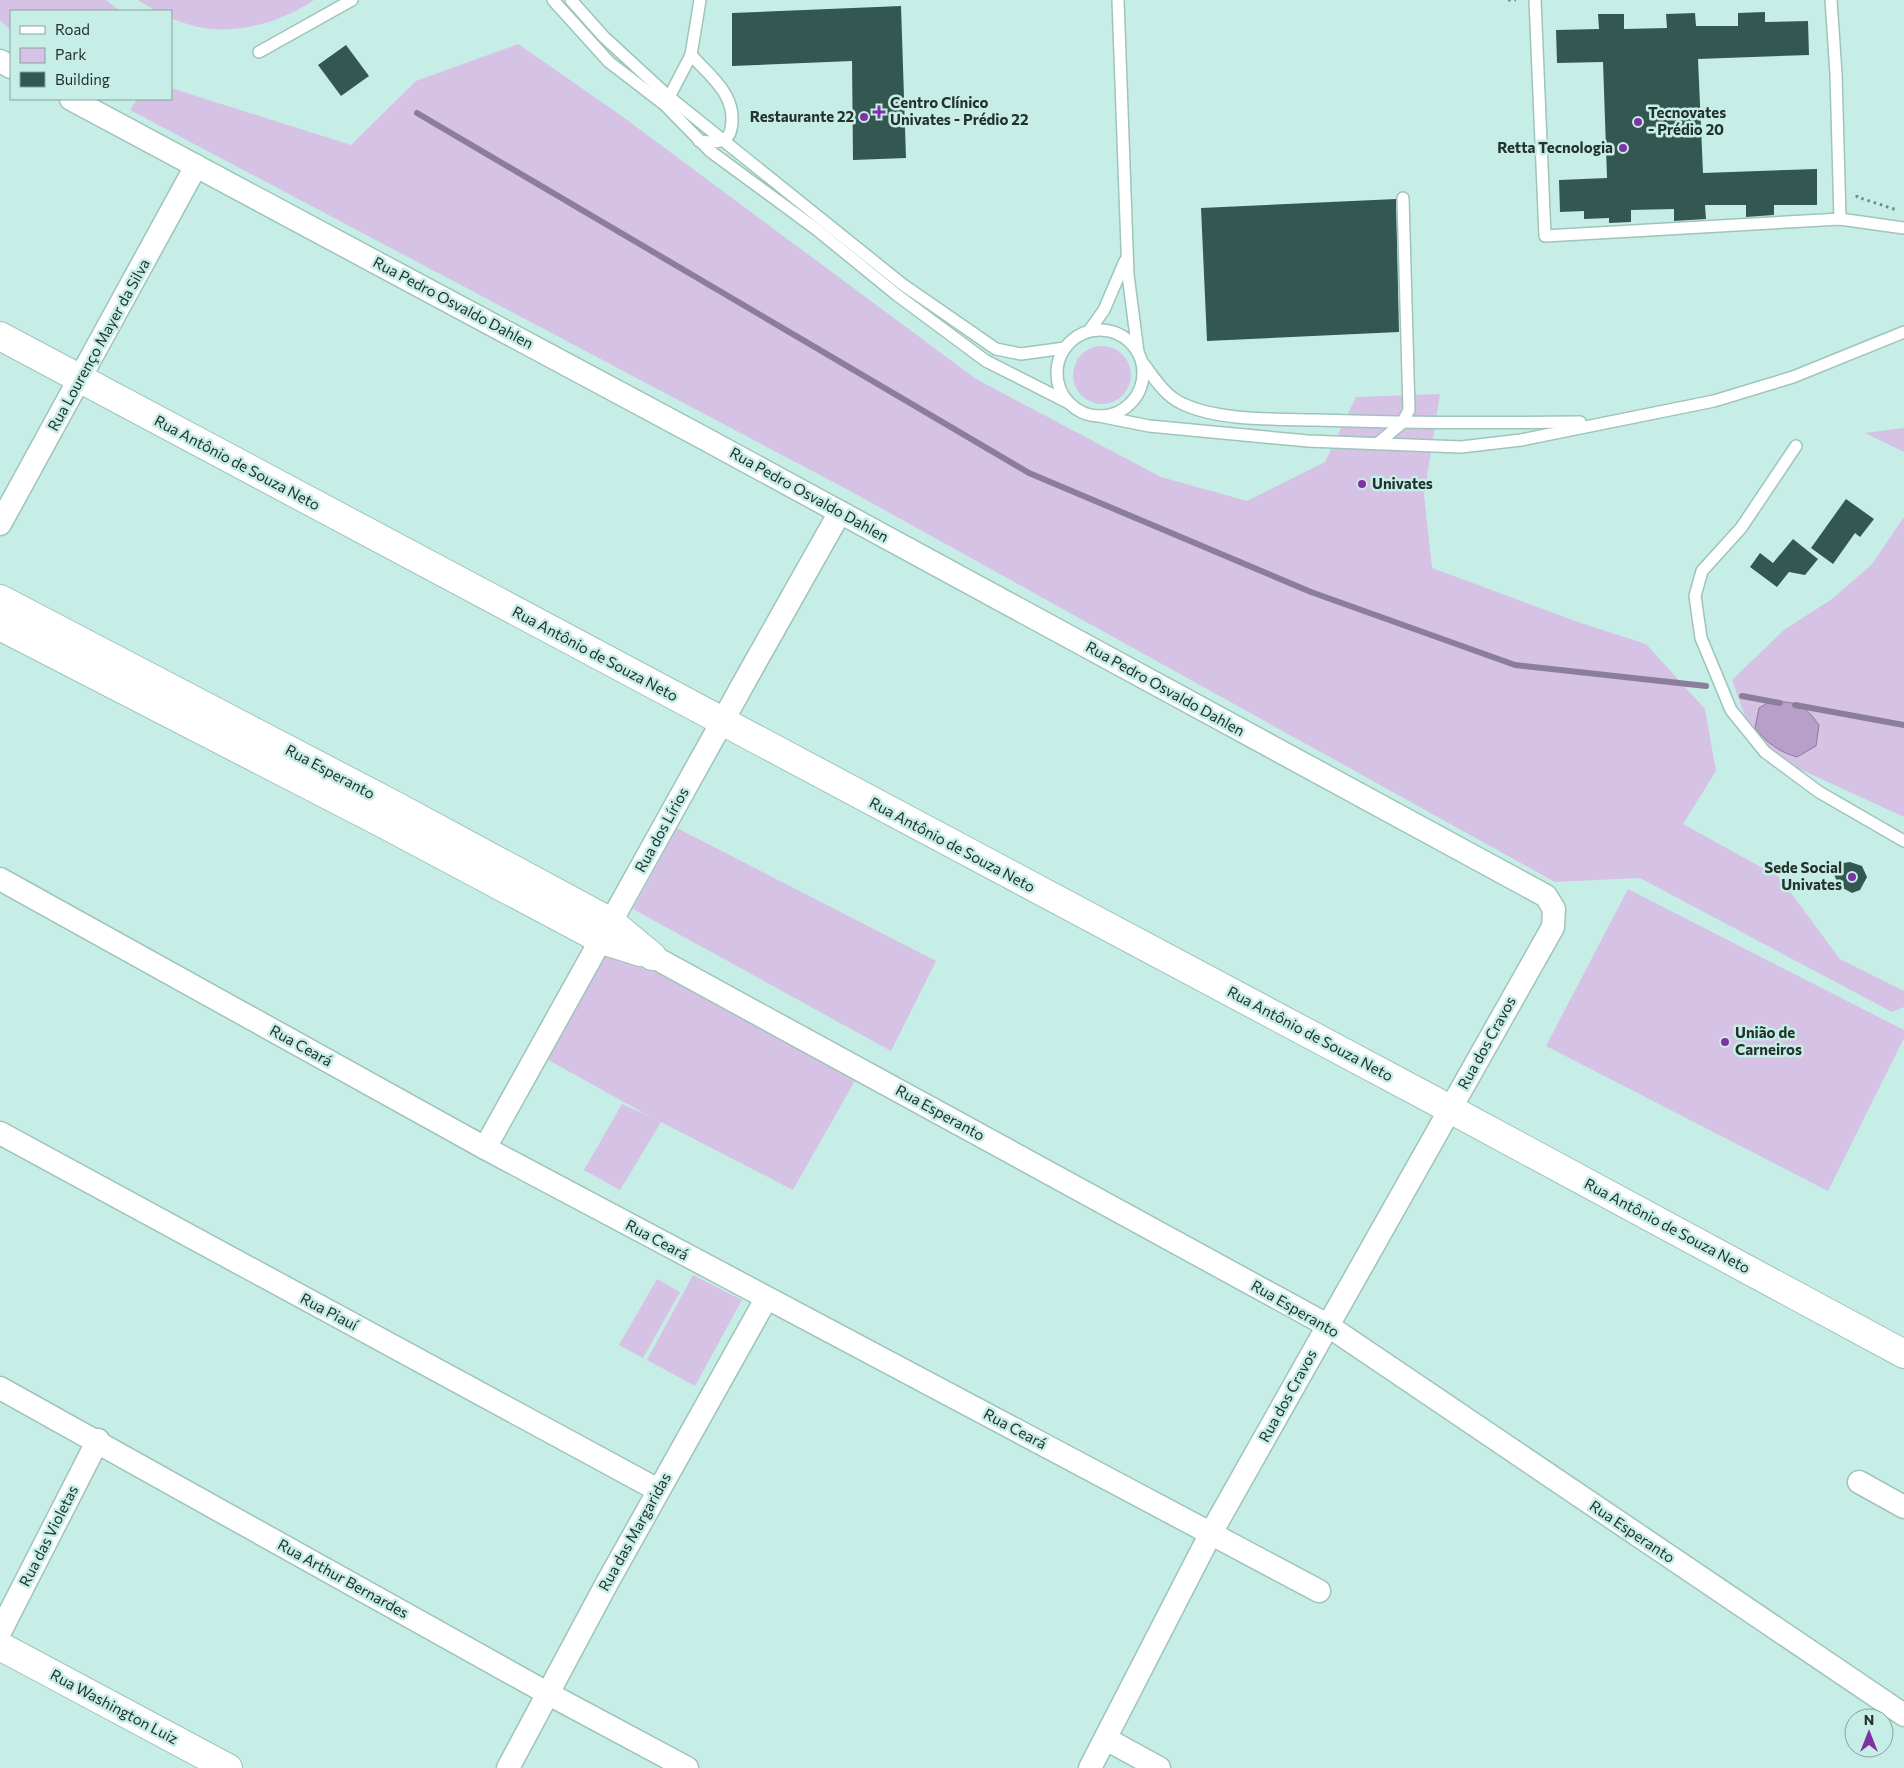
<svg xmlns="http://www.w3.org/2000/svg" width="1904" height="1768" font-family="Commissioner,sans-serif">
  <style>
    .green { fill: #d6c2e4 }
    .water { fill: #b89fc9; stroke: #8b7e9b }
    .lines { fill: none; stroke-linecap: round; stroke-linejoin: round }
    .stream { stroke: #8b7e9b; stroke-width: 6 }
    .building { fill: #345851 }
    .service-casing { stroke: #9ec4bc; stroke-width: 14 }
    .minor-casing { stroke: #9ec4bc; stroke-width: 25 }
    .tertiary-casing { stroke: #9ec4bc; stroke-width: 30 }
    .path { stroke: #708b85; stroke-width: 3; stroke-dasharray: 2.5 4; stroke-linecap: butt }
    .service { stroke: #fff; stroke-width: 11 }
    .minor { stroke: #fff; stroke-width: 22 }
    .tertiary { stroke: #fff; stroke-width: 28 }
    .poi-dot { fill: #7e33a5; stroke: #c7eee6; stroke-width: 2 }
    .labels { text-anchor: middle; stroke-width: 5; stroke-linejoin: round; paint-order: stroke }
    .poi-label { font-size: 15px; font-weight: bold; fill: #23322f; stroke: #c7eee6; text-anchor: start }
    .street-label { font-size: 15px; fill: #23322f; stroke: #c7eee6 }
  </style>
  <rect width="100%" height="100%" fill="#c7eee6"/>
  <!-- green -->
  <g class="green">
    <path d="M0,0H106L120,11H11V30L0,21Z"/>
    <path d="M138,0H314C272,28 219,40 171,18V11H156Z"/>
    <path d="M518,44L619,114L976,379L1161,477L1247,501L1325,462L1356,397L1440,394L1424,495L1432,568L1578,622L1646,644L1705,709L1716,771L1683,824L1779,877L1840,959L1904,991V1007L1892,1012L1640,878L1555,882L852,492L130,110L137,99H171V88L351,145L416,81Z"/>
    <circle cx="1102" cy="375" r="29"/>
    <path d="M1904,428V452L1865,433Z"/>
    <path d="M1904,517V817L1791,765L1750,731L1732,680L1784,630L1832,599L1872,564Z"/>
    <path d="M677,828L936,961L891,1051L633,909Z"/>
    <path d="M1628,889L1904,1030V1038L1828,1191L1546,1046Z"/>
    <path d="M608,943L857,1077L793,1190L661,1122L620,1190L584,1170L622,1104L651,1117L543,1057Z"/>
    <path d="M693,1275L742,1300L695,1386L647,1360Z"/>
    <path d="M657,1279L680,1292L643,1358L619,1345Z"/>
  </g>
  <!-- water -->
  <path class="water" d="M1771,701C1797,702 1804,704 1819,725L1816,746L1797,757C1779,752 1767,743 1755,728L1759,708Z"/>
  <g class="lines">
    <!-- stream -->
    <g class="stream">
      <path d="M417,113L1029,473L1311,592L1515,665L1706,686"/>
      <path d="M1742,696L1780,703"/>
      <path d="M1795,705L1904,725"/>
    </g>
  </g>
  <!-- building -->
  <g class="building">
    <path d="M901,6L906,158L853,160L852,61L732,66V13Z"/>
    <path d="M1765,12V22L1808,21L1809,55L1698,59L1703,173L1817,169V205H1774V215L1746,217V205H1705L1706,219L1674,221V209L1631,210V222L1609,223V218L1584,219V211L1560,212L1559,180L1607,178L1603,62L1557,63L1556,30L1599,29L1598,14H1624V29L1667,28L1666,14L1695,13L1696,26H1738V13Z"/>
    <path d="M346,45L369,76L341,96L318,65Z"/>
    <path d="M1396,199L1399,332L1207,341L1201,208Z"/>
    <path d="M1846,499L1874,519L1860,537L1855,533L1833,564L1811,548Z"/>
    <path d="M1793,539L1818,559L1805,575L1789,572L1777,587L1750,567L1760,553L1773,563Z"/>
    <path d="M1850,862L1862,866L1867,877L1860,890L1852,893L1839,886L1830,865Z"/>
  </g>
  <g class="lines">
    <defs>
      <g id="service">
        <path d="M553,0L609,62L665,105L710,151L816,229L897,295L986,361L1069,403"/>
        <path d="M571,0L604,37L668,96L902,284L996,349L1021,354L1065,348"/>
        <path d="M1118,0L1128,275L1138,352"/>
        <path d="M1535,0L1545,236L1840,219L1904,228"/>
        <path d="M1831,0L1836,74L1840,219"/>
        <path d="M259,52L352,0"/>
        <path d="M691,55C711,77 738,96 731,129C728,145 711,142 699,141"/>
        <path d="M666,103L691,55L700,0"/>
        <circle cx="1100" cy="373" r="43"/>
        <path d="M1089,331L1104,310L1125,261"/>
        <path d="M1142,362C1153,376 1164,395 1181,403C1217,421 1276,419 1315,420C1404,423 1492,423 1580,422"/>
        <path d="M1099,416L1149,426L1308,441L1461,447L1521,440L1714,401L1793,377L1904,332"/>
        <path d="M1377,444L1402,423L1409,410L1403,198"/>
        <path d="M1796,446L1741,528L1702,571L1695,596L1701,638L1731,710L1765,752L1819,792L1904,841"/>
      </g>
      <g id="minor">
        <path d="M0,61L11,67"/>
        <path d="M71,99L698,435L1546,896L1554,909L1553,927L1211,1533L1090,1768"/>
        <path d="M0,524L196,166"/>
        <path d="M0,879L485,1148L1319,1591"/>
        <path d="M652,956L1327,1325L1904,1715"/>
        <path d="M0,1133L658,1490"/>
        <path d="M485,1148C604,936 720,723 840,512"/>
        <path d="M0,1388L547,1693L687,1768"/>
        <path d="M1859,1482L1904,1507"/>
        <path d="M0,1632L98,1440"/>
        <path d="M1106,1739L1159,1768"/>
        <path d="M508,1768L607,1583L766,1299"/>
      </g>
      <g id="tertiary">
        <path d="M0,336L1450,1109L1904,1354"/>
        <path d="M0,599L394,805L611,922L652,956"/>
        <path d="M0,626L384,824L602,940L640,952"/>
        <path d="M0,1646L228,1768"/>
      </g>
    </defs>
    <!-- service casing -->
    <use href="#service" class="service-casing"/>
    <!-- minor casing -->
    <use href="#minor" class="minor-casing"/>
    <!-- tertiary casing -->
    <use href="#tertiary" class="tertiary-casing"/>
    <!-- path -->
    <g class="path">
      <path d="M1508,0H1516"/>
      <path d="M1857,195V197L1897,210"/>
    </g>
    <!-- service -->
    <use href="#service" class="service"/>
    <!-- minor -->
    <use href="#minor" class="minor"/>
    <!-- tertiary -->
    <use href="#tertiary" class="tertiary"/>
  </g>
  <!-- markers -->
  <g class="poi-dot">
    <path d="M876.5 104.5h5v5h5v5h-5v5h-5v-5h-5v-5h5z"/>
    <circle cx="864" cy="117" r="5"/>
    <circle cx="1638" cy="122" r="5"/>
    <circle cx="1623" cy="148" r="5"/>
    <circle cx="1362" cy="484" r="5"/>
    <circle cx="1852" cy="877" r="5"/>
    <circle cx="1725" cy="1042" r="5"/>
  </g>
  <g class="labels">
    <!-- poi labels -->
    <g class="poi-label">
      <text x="890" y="108">Centro Clínico<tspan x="890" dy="17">Univates - Prédio 22</tspan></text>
      <text x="1648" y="118">Tecnovates<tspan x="1648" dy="17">- Prédio 20</tspan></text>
      <text x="854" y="122" text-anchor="end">Restaurante 22</text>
      <text x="1613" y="153" text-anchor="end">Retta Tecnologia</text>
      <text x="1372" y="489">Univates</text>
      <text x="1842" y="873" text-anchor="end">Sede Social<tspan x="1842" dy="17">Univates</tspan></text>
      <text x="1735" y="1038">União de<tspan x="1735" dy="17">Carneiros</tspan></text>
    </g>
    <!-- street labels -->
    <g class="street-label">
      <text transform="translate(453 303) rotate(28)" y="5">Rua Pedro Osvaldo Dahlen</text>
      <text transform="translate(99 345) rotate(-61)" y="5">Rua Lourenço Mayer da Silva</text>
      <text transform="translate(237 463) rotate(28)" y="5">Rua Antônio de Souza Neto</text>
      <text transform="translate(809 495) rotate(29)" y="5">Rua Pedro Osvaldo Dahlen</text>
      <text transform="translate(595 654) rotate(28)" y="5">Rua Antônio de Souza Neto</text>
      <text transform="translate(1165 689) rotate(29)" y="5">Rua Pedro Osvaldo Dahlen</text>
      <text transform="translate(330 772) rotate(28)" y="5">Rua Esperanto</text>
      <text transform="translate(662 830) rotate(-61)" y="5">Rua dos Lírios</text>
      <text transform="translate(952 845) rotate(28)" y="5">Rua Antônio de Souza Neto</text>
      <text transform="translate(1310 1034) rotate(28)" y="5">Rua Antônio de Souza Neto</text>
      <text transform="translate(1487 1043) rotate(-61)" y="5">Rua dos Cravos</text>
      <text transform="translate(301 1046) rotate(29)" y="5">Rua Ceará</text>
      <text transform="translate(940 1113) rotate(29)" y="5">Rua Esperanto</text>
      <text transform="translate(1667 1226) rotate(28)" y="5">Rua Antônio de Souza Neto</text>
      <text transform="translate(657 1240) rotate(28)" y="5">Rua Ceará</text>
      <text transform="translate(1295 1309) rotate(30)" y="5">Rua Esperanto</text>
      <text transform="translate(329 1312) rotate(28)" y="5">Rua Piauí</text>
      <text transform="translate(1288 1396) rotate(-61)" y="5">Rua dos Cravos</text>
      <text transform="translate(1015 1429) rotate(28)" y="5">Rua Ceará</text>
      <text transform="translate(635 1532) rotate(-61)" y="5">Rua das Margaridas</text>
      <text transform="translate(1632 1532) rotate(34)" y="5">Rua Esperanto</text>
      <text transform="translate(49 1536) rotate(-63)" y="5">Rua das Violetas</text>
      <text transform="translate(343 1579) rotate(29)" y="5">Rua Arthur Bernardes</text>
      <text transform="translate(114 1707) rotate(28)" y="5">Rua Washington Luiz</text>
    </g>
  </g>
  <!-- legend -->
  <rect x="10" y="10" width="162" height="90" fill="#c7eee6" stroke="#85a39d"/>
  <rect x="20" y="26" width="25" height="8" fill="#ffffff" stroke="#85a39d"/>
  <text x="55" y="35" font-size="15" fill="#23322f">Road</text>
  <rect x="20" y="48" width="25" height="15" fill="#d6c2e4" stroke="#85a39d"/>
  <text x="55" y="60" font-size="15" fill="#23322f">Park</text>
  <rect x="20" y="72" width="25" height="15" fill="#345851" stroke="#85a39d"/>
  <text x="55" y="85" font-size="15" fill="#23322f">Building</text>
  <!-- north arrow -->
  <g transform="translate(1869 1733)"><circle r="24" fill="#c7eee6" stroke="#85a39d"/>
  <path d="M0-4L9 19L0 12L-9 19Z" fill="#7e33a5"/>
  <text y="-8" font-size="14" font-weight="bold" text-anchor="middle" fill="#23322f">N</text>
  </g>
</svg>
